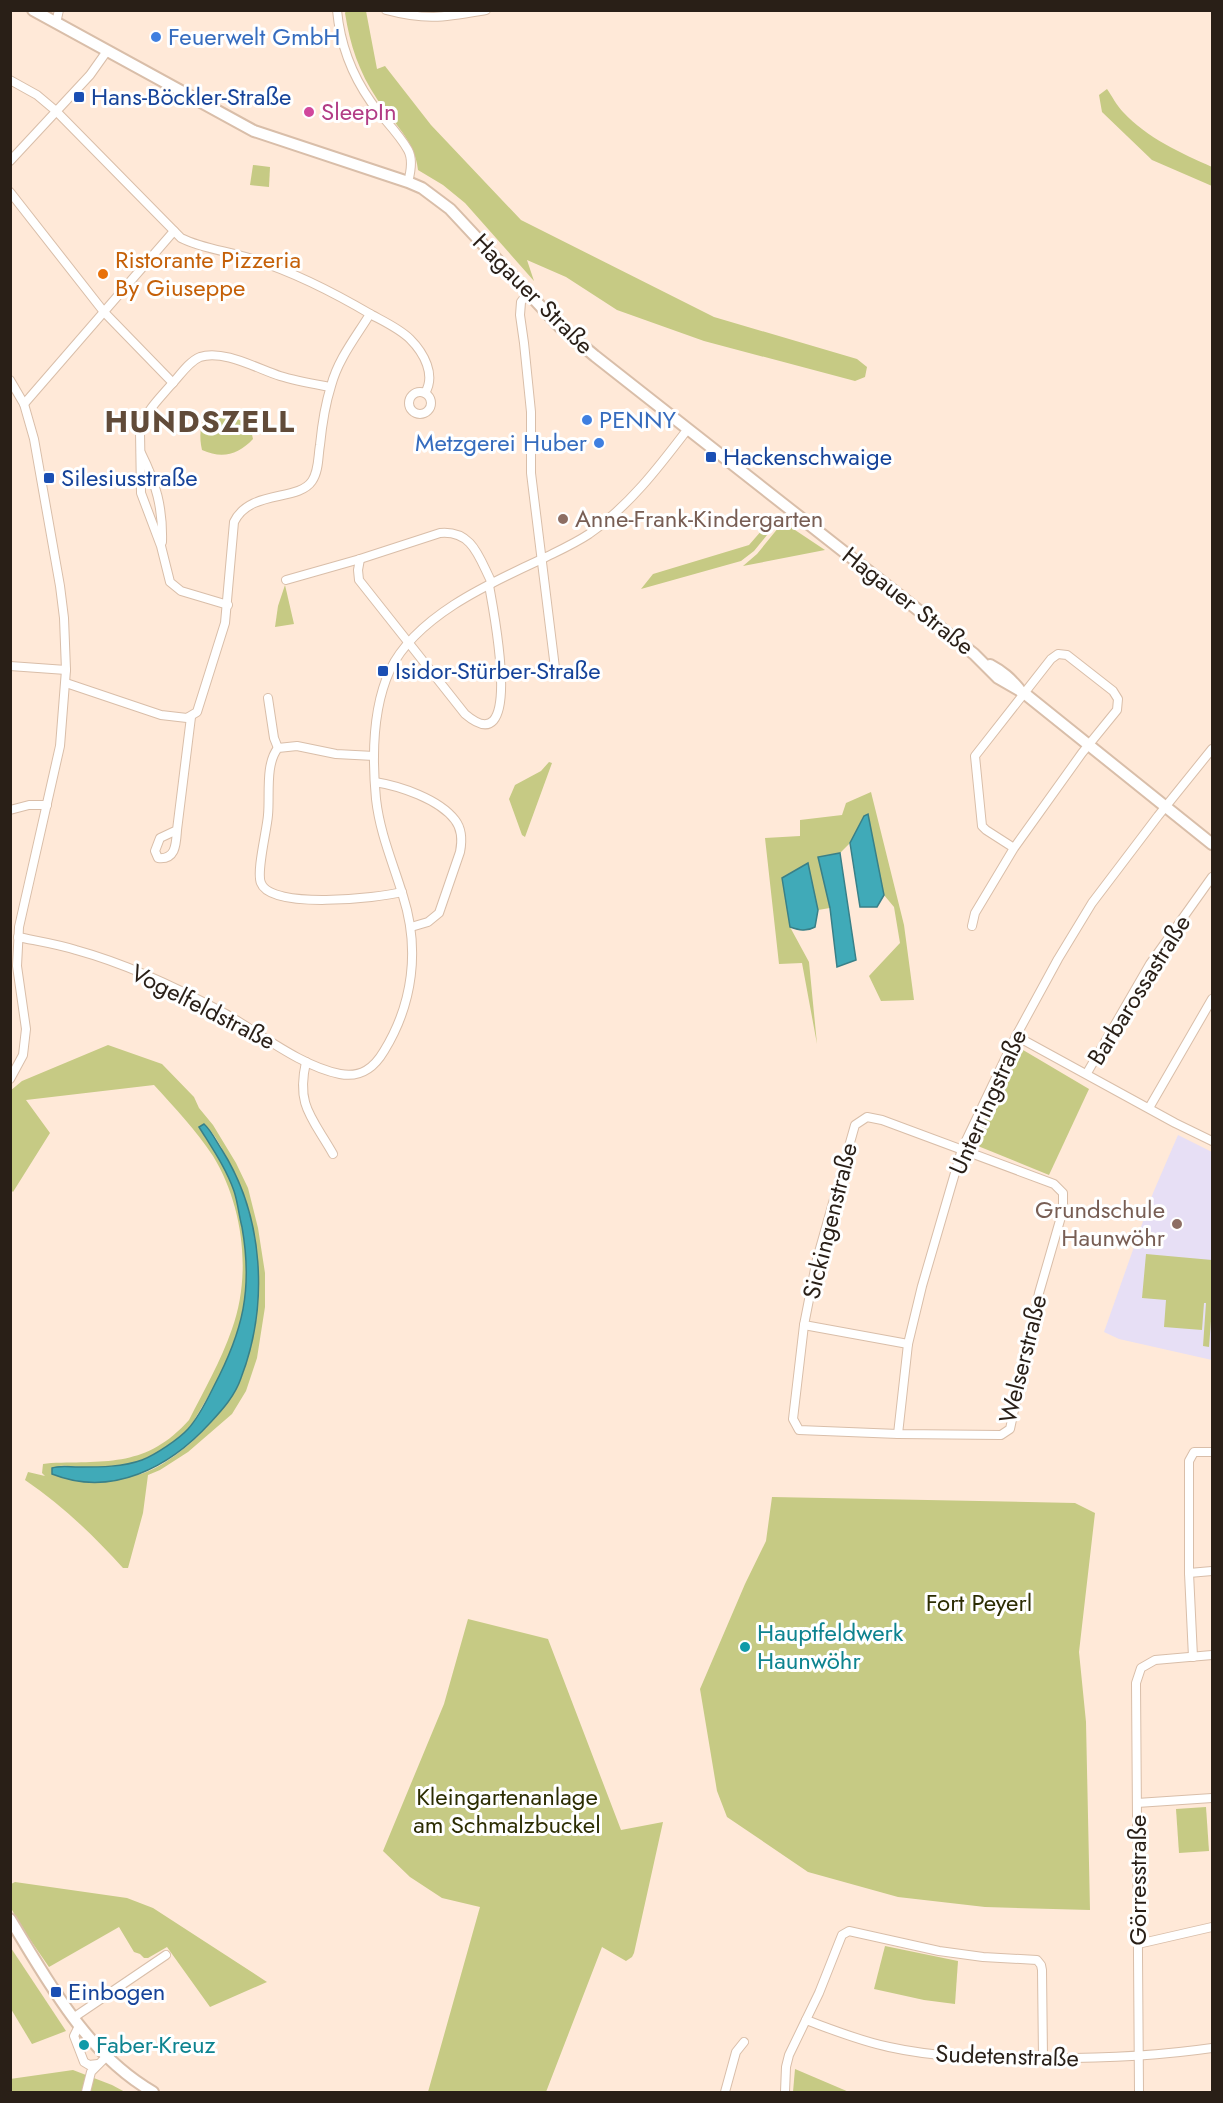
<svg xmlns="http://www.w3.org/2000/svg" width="1223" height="2103" font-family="Jost,sans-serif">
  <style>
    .education { fill: #e7dff5 }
    .green { fill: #c6ca84; fill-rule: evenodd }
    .water { fill: #40aab8; stroke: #398088; stroke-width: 1.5 }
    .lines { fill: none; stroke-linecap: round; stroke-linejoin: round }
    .street-casing { stroke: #d9bea9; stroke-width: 10 }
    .secondary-casing { stroke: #d9bea9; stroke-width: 14 }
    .street { stroke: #fff; stroke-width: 8 }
    .secondary { stroke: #fff; stroke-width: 10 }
    .shop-dot { fill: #3f7fe0; stroke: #fff; stroke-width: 2 }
    .transit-dot { fill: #1a4fb4; stroke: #fff; stroke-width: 2 }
    .hotel-dot { fill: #d1479c; stroke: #fff; stroke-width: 2 }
    .food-dot { fill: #e8710a; stroke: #fff; stroke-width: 2 }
    .education-dot { fill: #8d6e63; stroke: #fff; stroke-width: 2 }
    .culture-dot { fill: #0f9aa8; stroke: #fff; stroke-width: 2 }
    .labels { text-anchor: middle; stroke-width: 6; stroke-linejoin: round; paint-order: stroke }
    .shop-label { font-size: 24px; fill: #366cbe; stroke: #fff; text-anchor: start }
    .transit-label { font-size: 24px; fill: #164399; stroke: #fff; text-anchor: start }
    .hotel-label { font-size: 24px; fill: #b23c85; stroke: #fff; text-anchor: start }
    .food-label { font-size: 24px; fill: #c56008; stroke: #fff; text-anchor: start }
    .street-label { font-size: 24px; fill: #291f17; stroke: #fff }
    .education-label { font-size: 24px; fill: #785e54; stroke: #fff; text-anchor: start }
    .park-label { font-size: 24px; fill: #2c2d02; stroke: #fff }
    .culture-label { font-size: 24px; fill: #0d838f; stroke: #fff; text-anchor: start }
    .district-label { font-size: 30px; font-weight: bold; letter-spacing: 1.5px; fill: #614b39; stroke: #fff }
  </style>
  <rect width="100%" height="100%" fill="#ffe9d8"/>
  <!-- education -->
  <path class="education" d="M1178,1135L1212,1152V1360L1119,1339L1104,1332L1153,1193Z"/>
  <!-- green -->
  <g class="green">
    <path d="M346,11H366L377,69L385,66L431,125L521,220L714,317L857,359L867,367L865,377L855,381L704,341L617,310L566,277L527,260L534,281L465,203L443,185L418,170C415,140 393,123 377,99C359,72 350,45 345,13Z"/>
    <path d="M1107,89C1112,96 1117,106 1123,112C1147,138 1181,153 1212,167V186L1152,160L1102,112L1099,95Z"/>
    <path d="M253,165L270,167L269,187L250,185Z"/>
    <path d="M220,412C231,419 239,417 250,426L253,439C238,455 222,459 202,450C199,436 200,426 206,413Z"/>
    <path d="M775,515L780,519L754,551L741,561L641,589L653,574L749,545Z"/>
    <path d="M783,522L825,550L743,566L757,554Z"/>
    <path d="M285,585L294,624L275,627L278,606Z"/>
    <path d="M549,762L552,763L525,837L522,835L509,799L515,785L541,771Z"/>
    <path d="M871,792L904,925L914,1000L881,1001L869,976L900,943L894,907L884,895L867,814L850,843L840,853L818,857L830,908L818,910L807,863L790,927L809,962L817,1044L802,963L779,964L765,838L800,836V820L842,815L846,803Z"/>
    <path d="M108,1045L162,1064L194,1097L199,1108L213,1125L236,1163L248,1188L258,1228L265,1273V1307L257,1358L246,1391L232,1414L188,1452L160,1470L148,1475L143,1513L128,1568H123C93,1535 62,1505 25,1480L28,1472L45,1476L42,1473L43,1464L51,1463C108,1461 147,1467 189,1420C204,1390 221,1361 232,1329C252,1274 243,1205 213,1156C196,1130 175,1108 154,1085L26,1100L50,1133L13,1192L10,1189V1091L22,1081ZM204,1124C215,1133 224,1152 231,1166C261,1222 264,1290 248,1352C246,1362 244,1373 239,1383C230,1401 218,1415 204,1430C189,1446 163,1467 141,1474C132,1477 73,1467 59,1465C86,1468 121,1470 145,1459C159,1452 175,1441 186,1431C192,1426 195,1418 199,1412C218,1381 238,1344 245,1308C251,1271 244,1231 236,1195C229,1171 212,1149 199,1127Z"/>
    <path d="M1018,1047L1089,1089L1049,1175L973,1144Z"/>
    <path d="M1146,1254L1212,1260V1308L1209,1347L1203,1346L1206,1303H1204L1202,1330L1164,1327L1166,1300L1142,1298Z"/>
    <path d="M772,1497L1075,1503L1095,1513L1079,1652L1086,1722L1090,1910L985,1907L898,1897L808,1872L727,1817L717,1791L700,1689L745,1584L766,1541Z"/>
    <path d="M468,1619L548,1639L621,1830L663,1822L634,1953L632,1957L626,1961L602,1947L546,2092H428L480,1907L442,1898L410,1877L383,1851L444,1704Z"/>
    <path d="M1206,1807L1209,1851L1179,1853L1176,1809Z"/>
    <path d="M15,1882L127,1898L153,1908L267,1982L210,2007L167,1947L148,1958H144L140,1954L134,1952L119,1927L49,1967L20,1925L11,1908V1884Z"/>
    <path d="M885,1946L958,1961L955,2004L924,2000L874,1989Z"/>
    <path d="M11,1948L66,2031L32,2044L11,2009Z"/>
    <path d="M795,2069L849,2092H793Z"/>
    <path d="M73,2070L112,2085L125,2092H11L10,2079Z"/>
  </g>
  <!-- water -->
  <g class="water">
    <path d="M868,814L884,895L877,907H860L850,843L864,816Z"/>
    <path d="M840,853L856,960L837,967L830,908L818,857Z"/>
    <path d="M808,863L818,910L815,927C806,932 799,930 790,927L782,878Z"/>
    <path d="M204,1124C211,1130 216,1141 222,1150C264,1217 269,1305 241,1378C235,1396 222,1410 210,1423C170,1467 112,1498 52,1474V1468C61,1465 69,1467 79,1467C100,1467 123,1467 142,1460C155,1455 179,1439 188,1429C199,1417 207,1400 214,1386C243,1331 253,1289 242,1227C239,1216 238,1203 234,1191C226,1168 212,1148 199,1127Z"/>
  </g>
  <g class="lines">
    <defs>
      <g id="street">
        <path d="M337,10C340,43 352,75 371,102C382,118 398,132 408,150C413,159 411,171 408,182"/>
        <path d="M386,10C427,21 445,17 486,10"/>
        <path d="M56,23L59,10"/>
        <path d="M10,80L37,95L56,111L181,238C203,249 228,251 252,259C294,272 333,292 372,315C385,322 400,329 410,339C424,353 436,375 425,393"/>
        <path d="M10,161L90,75L107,51"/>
        <path d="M10,192L104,312L173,383"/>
        <path d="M527,294L521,302L520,315L524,343L531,412V473L556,676"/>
        <path d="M10,380L24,404L34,439L60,586L64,618L66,670L60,746L19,927L17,966L26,1029L23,1055L10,1079"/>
        <circle cx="420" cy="403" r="11"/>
        <path d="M24,404L174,231"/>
        <path d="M141,453C156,483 163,508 162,542"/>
        <path d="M360,559L358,570L359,580L465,714C526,766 492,604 489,585"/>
        <path d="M286,580L360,559L440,533C473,530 479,558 492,583"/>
        <path d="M228,605L181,591L170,582L161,546L141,493L140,432C144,413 158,400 170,386C179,377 188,362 200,357C223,349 258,369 280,376C296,381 314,384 330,387"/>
        <path d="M10,666L66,670"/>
        <path d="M66,683L161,715L187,718L197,712L225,623L234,522C250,489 298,502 312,481C319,471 318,456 320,445C322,425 325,405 331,386C338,359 356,337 370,314"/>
        <path d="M268,698L274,738L278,748"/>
        <path d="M374,756L336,754L297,746L278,748C265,764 270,795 268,815C267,830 256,872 261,883C271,910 378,898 402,892"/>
        <path d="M375,782C400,786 439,799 455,820C462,829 462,842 460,852L439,913L428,922L411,927"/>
        <path d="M10,810L29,805H47"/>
        <path d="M177,830C176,844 176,860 158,858L155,851L160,838L177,830L191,717"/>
        <path d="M972,926L975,913L1014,848L1082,753L1117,710L1118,699L1113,691L1067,655L1058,654L1051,659L975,756L982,826L986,830L1014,848"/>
        <path d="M18,937C37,941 57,944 76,950C127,964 178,988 224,1013C260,1033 300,1066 340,1074C361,1078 374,1068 384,1051C413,1004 420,949 403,896C393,863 380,834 376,799C372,757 372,709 390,670C416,616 490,583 542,559C558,551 574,544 589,534C629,506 658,468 687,430"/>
        <path d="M1016,1036L1175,1123L1212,1141"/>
        <path d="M306,1062C296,1106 312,1117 333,1154"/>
        <path d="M1087,1073L1150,964L1212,877"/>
        <path d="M1149,1108L1212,999"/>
        <path d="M867,1117L882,1120L1054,1184L1063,1193V1210L1039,1293L1010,1429L1001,1435L898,1434L799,1430L793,1419L804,1325L817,1259L855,1125Z"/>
        <path d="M804,1325L908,1344"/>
        <path d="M898,1434L908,1344L922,1286L962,1149L1016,1036L1058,959L1092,903L1158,816L1212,749"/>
        <path d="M1189,1573L1212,1571"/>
        <path d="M1193,1657L1189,1573V1461L1194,1452H1212"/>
        <path d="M1137,1803L1212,1798"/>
        <path d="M1138,1944L1212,1927"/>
        <path d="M73,2018L166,1955"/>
        <path d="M806,2020C833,2030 860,2041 889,2047C934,2057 979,2058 1025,2058C1088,2059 1150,2057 1212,2048"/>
        <path d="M79,2026L74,2036L84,2062L89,2065L98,2064"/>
        <path d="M86,2092L91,2072L107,2056"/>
        <path d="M725,2092L736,2052L744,2042"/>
        <path d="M785,2092L786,2067L789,2055L819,1993L842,1935L849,1931L939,1951L983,1957L1037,1960L1041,1965L1042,1970L1043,2058"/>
        <path d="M1139,2092L1136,1683L1141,1668L1155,1660L1212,1655"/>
      </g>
      <g id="secondary">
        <path d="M33,10L254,131L408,182L422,188L450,209L559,326L595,356L974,654L998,678L1024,693L1212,844"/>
        <path d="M990,665C1003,672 1010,678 1019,689"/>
        <path d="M10,1919C49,1983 87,2054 153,2092"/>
      </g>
    </defs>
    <!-- street casing -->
    <use href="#street" class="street-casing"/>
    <!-- secondary casing -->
    <use href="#secondary" class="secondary-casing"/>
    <!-- street -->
    <use href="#street" class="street"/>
    <!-- secondary -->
    <use href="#secondary" class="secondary"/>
  </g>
  <!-- markers -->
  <g class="shop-dot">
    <circle cx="156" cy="37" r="6"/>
    <circle cx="587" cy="420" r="6"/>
    <circle cx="599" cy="443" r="6"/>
  </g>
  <g class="transit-dot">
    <rect x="73" y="91" width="12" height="12" rx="3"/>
    <rect x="705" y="451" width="12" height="12" rx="3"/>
    <rect x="43" y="472" width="12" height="12" rx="3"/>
    <rect x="377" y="665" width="12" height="12" rx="3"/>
    <rect x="50" y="1986" width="12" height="12" rx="3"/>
  </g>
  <circle class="hotel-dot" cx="309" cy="112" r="6"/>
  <circle class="food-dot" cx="103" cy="274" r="6"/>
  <g class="education-dot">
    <circle cx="563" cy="519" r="6"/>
    <circle cx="1177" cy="1224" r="6"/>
  </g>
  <g class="culture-dot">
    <circle cx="745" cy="1647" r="6"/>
    <circle cx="84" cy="2045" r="6"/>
  </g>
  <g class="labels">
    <!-- shop labels -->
    <g class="shop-label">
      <text x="168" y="45">Feuerwelt GmbH</text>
      <text x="599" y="428">PENNY</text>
      <text x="587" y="451" text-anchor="end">Metzgerei Huber</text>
    </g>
    <!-- transit labels -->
    <g class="transit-label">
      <text x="91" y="105">Hans-Böckler-Straße</text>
      <text x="723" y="465">Hackenschwaige</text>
      <text x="61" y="486">Silesiusstraße</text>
      <text x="395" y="679">Isidor-Stürber-Straße</text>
      <text x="68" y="2000">Einbogen</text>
    </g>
    <!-- hotel labels -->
    <g class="hotel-label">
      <text x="321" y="120">SleepIn</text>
    </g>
    <!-- food labels -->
    <g class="food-label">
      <text x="115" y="268">Ristorante Pizzeria<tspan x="115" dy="28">By Giuseppe</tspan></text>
    </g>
    <!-- street labels -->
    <g class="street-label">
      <text transform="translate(533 294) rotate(45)" y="8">Hagauer Straße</text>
      <text transform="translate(908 601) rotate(38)" y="8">Hagauer Straße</text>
      <text transform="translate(1139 990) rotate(-58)" y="8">Barbarossastraße</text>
      <text transform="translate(203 1007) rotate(27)" y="8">Vogelfeldstraße</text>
      <text transform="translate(988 1102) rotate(-66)" y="8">Unterringstraße</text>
      <text transform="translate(830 1221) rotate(-76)" y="8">Sickingenstraße</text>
      <text transform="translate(1023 1359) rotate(-76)" y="8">Welserstraße</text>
      <text transform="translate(1138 1880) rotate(-90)" y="8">Görresstraße</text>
      <text transform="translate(1007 2056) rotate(2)" y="8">Sudetenstraße</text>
    </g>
    <!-- education labels -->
    <g class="education-label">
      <text x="575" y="527">Anne-Frank-Kindergarten</text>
      <text x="1165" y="1218" text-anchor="end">Grundschule<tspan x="1165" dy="28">Haunwöhr</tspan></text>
    </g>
    <!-- park labels -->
    <g class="park-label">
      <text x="979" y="1611">Fort Peyerl</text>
      <text x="507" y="1805">Kleingartenanlage<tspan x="507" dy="28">am Schmalzbuckel</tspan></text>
    </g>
    <!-- culture labels -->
    <g class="culture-label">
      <text x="757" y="1641">Hauptfeldwerk<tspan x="757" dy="28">Haunwöhr</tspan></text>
      <text x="96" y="2053">Faber-Kreuz</text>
    </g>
    <!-- district labels -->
    <g class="district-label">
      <text x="200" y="432">HUNDSZELL</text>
    </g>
  </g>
  <!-- border -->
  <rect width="1223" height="2103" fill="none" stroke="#291f17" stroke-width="24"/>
</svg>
